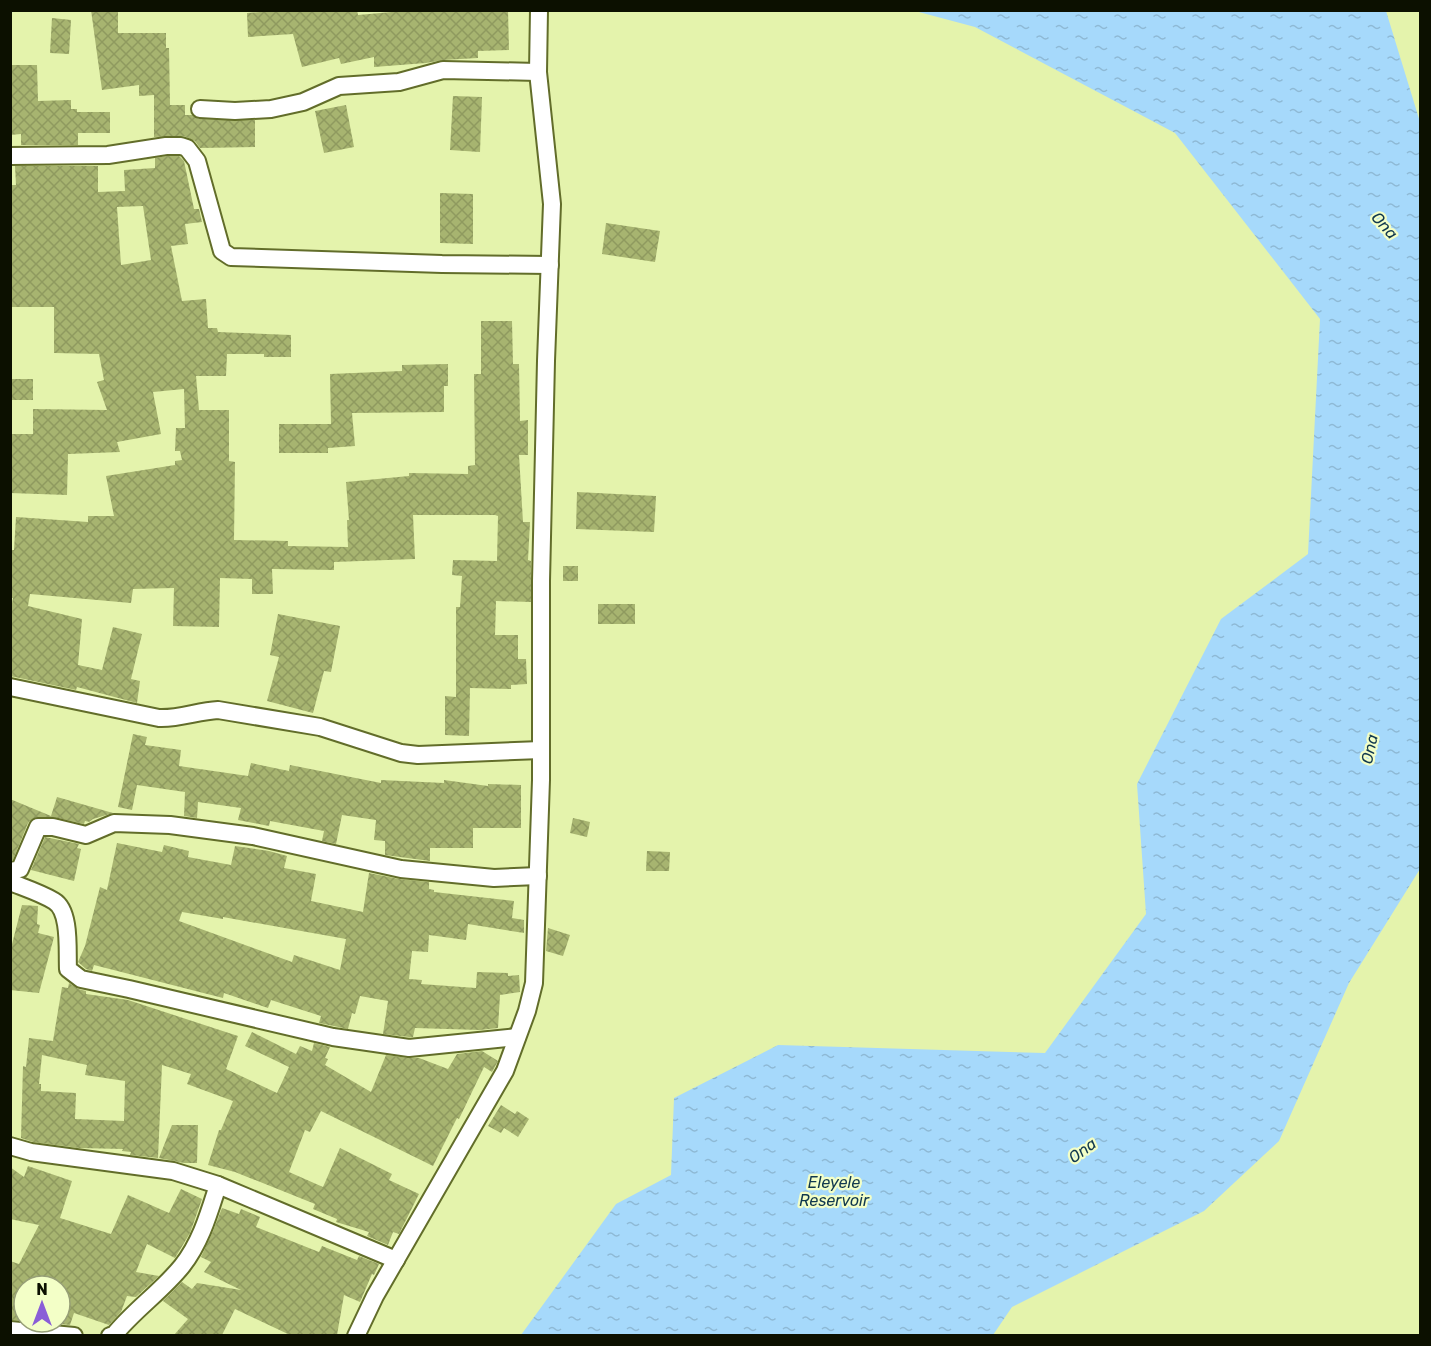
<svg xmlns="http://www.w3.org/2000/svg" width="1431" height="1346" font-family="Rubik,sans-serif">
  <style>
    .water { fill: url(#water-ripples) }
    .lines { fill: none; stroke-linecap: round; stroke-linejoin: round }
    .stream { stroke: #a6d9fb; stroke-width: 5 }
    .building { fill: url(#building-cross-hatch); fill-rule: evenodd }
    .minor-casing { stroke: #626d2a; stroke-width: 20 }
    .minor { stroke: #fff; stroke-width: 16 }
    .labels { text-anchor: middle; stroke-width: 4.5; stroke-linejoin: round; paint-order: stroke }
    .water-label { font-size: 16px; font-style: italic; fill: #10384e; stroke: #f3ffc7 }
  </style>
  <defs>
    <pattern id="water-ripples" width="26" height="14" patternUnits="userSpaceOnUse" patternTransform="scale(1.5)"><rect width="26" height="14" fill="#a6d9fb"/><path d="M2 4q2-2 4 0t4 0M15 11q2-2 4 0t4 0" fill="none" stroke="#8eb9d5"/></pattern>
    <pattern id="building-cross-hatch" width="8" height="8" patternUnits="userSpaceOnUse" patternTransform="scale(1.5)"><rect width="8" height="8" fill="#a7b470"/><path d="M0 0l8 8M0 8l8-8" fill="none" stroke="#8f9a5f"/></pattern>
  </defs>
  <rect width="100%" height="100%" fill="#e4f3ac"/>
  <!-- water -->
  <path class="water" d="M915,11H1386L1420,122V869L1349,983L1279,1141L1204,1211L1012,1307L993,1335H521L616,1204L671,1175L674,1098L778,1045L1045,1053L1146,914L1137,784L1221,619L1308,554L1320,319L1175,133L975,27Z"/>
  <g class="lines">
    <!-- stream -->
    <path class="stream" d="M10,11L11,10"/>
  </g>
  <!-- building -->
  <g class="building">
    <path d="M91,10H118V33H166V48H169L170,105H185V115H192L199,119L255,120V147L200,148L195,141L184,136L154,137V95L139,96V85L102,90Z"/>
    <path d="M285,10H357L358,15L414,10H508L509,50L478,51V58L443,60L426,63L374,67V57L341,64L339,58L302,67L293,34L248,37L247,13Z"/>
    <path d="M52,18L71,20L69,54L50,53Z"/>
    <path d="M10,65H37L38,101L71,100V109H77V112H110V133H78V145H21V134L10,135Z"/>
    <path d="M453,96L482,97L480,152L450,150Z"/>
    <path d="M346,105L354,147L324,153L315,111Z"/>
    <path d="M167,156H179L184,161L194,209H199L202,222L185,224L188,244L171,246L182,301L206,299L208,328H217L218,332L291,335V357H264V354H227L226,376H196L199,410H229V461L235,462L234,540L288,541V546L348,547L347,520H349L346,482L409,476V473L468,474V466L475,465L474,374H481V321H512L513,364H519L520,421L528,420V455H519L523,522H530L528,560L531,561V602L496,601L495,635H518V659H526L527,684L511,685V689L470,688L469,736L445,735V696L456,697V607H460L462,576L452,575L453,560L497,561L498,516L495,515H413L415,559L334,562V570L272,569L273,594H252V579L220,578L219,627L173,626L174,588L133,589L131,603L30,594L28,606L82,619L78,665L102,670L113,627L142,634L131,679L140,681L137,703L77,687L76,690L10,676V613L13,598H10V550H14L16,517L88,522V516H114L106,476L175,465V461L182,460L180,451H175L176,428H185L184,389L153,392L161,434L117,442L120,452L68,454L67,495L10,493V434H33V409L107,410L97,382L104,380L99,354L54,353V307H10L11,185H16L15,166H98V192L125,191L124,170L155,168V158ZM143,206L151,260L121,265L117,207Z"/>
    <path d="M440,193L473,194V244L440,243Z"/>
    <path d="M606,223L660,231L655,262L602,254Z"/>
    <path d="M448,364V386H444V412L352,413L355,446L328,448V453H279V424H331L330,374L402,371V365Z"/>
    <rect x="10" y="379" width="23" height="21"/>
    <path d="M577,492L656,496L654,532L576,529Z"/>
    <rect x="563" y="566" width="15" height="15"/>
    <rect x="598" y="604" width="37" height="20"/>
    <path d="M278,614L340,626L331,672L324,671L313,713L267,701L279,657L270,655Z"/>
    <path d="M133,734L147,737L145,745L181,750L179,766L248,776L251,763L289,771L290,765L381,783V780L444,783V780L488,786V784L521,785V828H473V848H430V861L385,855V841L374,840L376,820L342,815L336,844L322,841L324,831L270,821L269,826L238,820L241,808L198,802L197,818L184,816L185,792L137,785L132,810L118,807Z"/>
    <path d="M57,797L113,813L93,819L89,822L85,821L84,824L53,817L33,818L28,823L13,860H10V799L51,816Z"/>
    <path d="M573,818L590,822L587,837L570,833Z"/>
    <path d="M45,837L79,844L77,848L81,849L74,881L31,870Z"/>
    <path d="M117,843L162,852L164,845L189,851L188,857L231,865L235,846L269,851L287,856L284,868L316,874L311,901L363,912L369,873L399,879L429,882V889L434,890V892L514,901L512,918L524,920V933L468,924L466,940L429,935L428,952L412,951L409,979L422,980L421,984L476,988L477,972L508,973V976L519,975L520,992L500,995L498,1028L480,1030L415,1028L413,1037H409L383,1034L388,1001L360,996L355,1014L352,1013L348,1029L319,1023L321,1016L271,1000L268,1008L224,993L223,998L94,965L92,971L86,969L78,962L85,946L100,887L107,890ZM182,912L223,919V917L346,939L340,970L294,955L292,962L179,921Z"/>
    <path d="M647,851L670,852L669,871H646Z"/>
    <path d="M22,905L38,906L37,924L40,925L38,933L54,937L39,993L10,990V952Z"/>
    <path d="M548,928L570,935L563,956L546,951Z"/>
    <path d="M69,983L78,989L86,991V994L128,1000L238,1036L226,1069L277,1093L289,1067L245,1046L252,1032L296,1054L300,1046L312,1051L314,1043L330,1047L325,1058L328,1059L325,1065L371,1092L386,1055L408,1058H419L448,1069L457,1054L482,1051L498,1061L492,1072L484,1067L459,1119L457,1118L433,1166L321,1111L310,1132L305,1130L289,1172L323,1187L340,1148L392,1174L389,1180L419,1194L399,1234L393,1232L388,1245L367,1236L369,1232L336,1222L337,1219L313,1209L315,1204L235,1172L208,1165L219,1130H221L233,1101L187,1084L191,1074L162,1065L158,1158L130,1155L131,1152L122,1151L123,1149L79,1148L33,1142L21,1138L23,1066L26,1067L29,1038L53,1041L62,987L68,988ZM42,1055L87,1065L85,1075L125,1081L124,1121L75,1119L76,1093L41,1091V1084H39Z"/>
    <path d="M501,1105L515,1114L517,1111L529,1119L518,1137L504,1128L501,1133L488,1126Z"/>
    <path d="M172,1125H198L197,1163H184L159,1158Z"/>
    <path d="M28,1166L72,1181L60,1218L111,1234L128,1195L169,1213L181,1189L202,1199L190,1233L175,1258L147,1244L136,1272L159,1276L136,1297L127,1296L121,1312L109,1325L74,1313L70,1325L60,1324V1286H24V1321L10,1320V1261L19,1264L39,1225L10,1219V1167L24,1177Z"/>
    <path d="M222,1208L239,1214L241,1209L260,1217L256,1227L319,1252L322,1246L357,1260L359,1256L379,1264L374,1275L372,1274L360,1302L344,1295L337,1335H290L235,1309L222,1335H174L188,1319L163,1301L182,1282L192,1289L197,1283L241,1290L204,1272L211,1262L201,1257L213,1231Z"/>
  </g>
  <g class="lines">
    <defs>
      <g id="minor">
        <path d="M200,109L235,111L271,109L303,102L339,86L399,82L443,70L538,72"/>
        <path d="M10,156L108,155L166,146H181L187,148L197,161L222,251L231,257L442,264L550,265"/>
        <path d="M10,687L159,718C179,719 198,711 218,710L320,727L401,753L418,755L541,750"/>
        <path d="M10,871L20,869L38,827H53L86,835L114,823L170,825L253,836L401,869L494,878L538,876"/>
        <path d="M10,882C25,888 41,893 54,901C71,911 67,951 68,969L81,979L129,989L333,1037L409,1048L517,1037"/>
        <path d="M10,1146L31,1152L173,1171L218,1185L396,1260"/>
        <path d="M10,1330L74,1336"/>
        <path d="M110,1336L114,1335C134,1310 162,1291 182,1266C201,1242 209,1213 218,1185"/>
        <path d="M356,1336L375,1296L505,1071L527,1011L534,983L541,780V581L546,361L552,204L538,72L539,10"/>
      </g>
    </defs>
    <!-- minor casing -->
    <use href="#minor" class="minor-casing"/>
    <!-- minor -->
    <use href="#minor" class="minor"/>
  </g>
  <g class="labels">
    <!-- water labels -->
    <g class="water-label">
      <text transform="translate(1385 225) rotate(48)" y="6">Ona</text>
      <text transform="translate(1369 749) rotate(-78)" y="6">Ona</text>
      <text transform="translate(1082 1150) rotate(-36)" y="6">Ona</text>
      <text x="834" y="1188">Eleyele<tspan x="834" dy="18">Reservoir</tspan></text>
    </g>
  </g>
  <!-- border -->
  <rect width="1431" height="1346" fill="none" stroke="#0c1000" stroke-width="24"/>
  <!-- north arrow -->
  <g transform="translate(42 1304)"><circle r="28" fill="#f3ffc7" stroke="#979f77" stroke-width="1.5"/>
  <path d="M0-4.5L10 22L0 15L-10 22Z" fill="#8a5ed7"/>
  <text y="-9" font-size="16" font-weight="bold" text-anchor="middle" fill="#0c1000">N</text>
  </g>
</svg>
